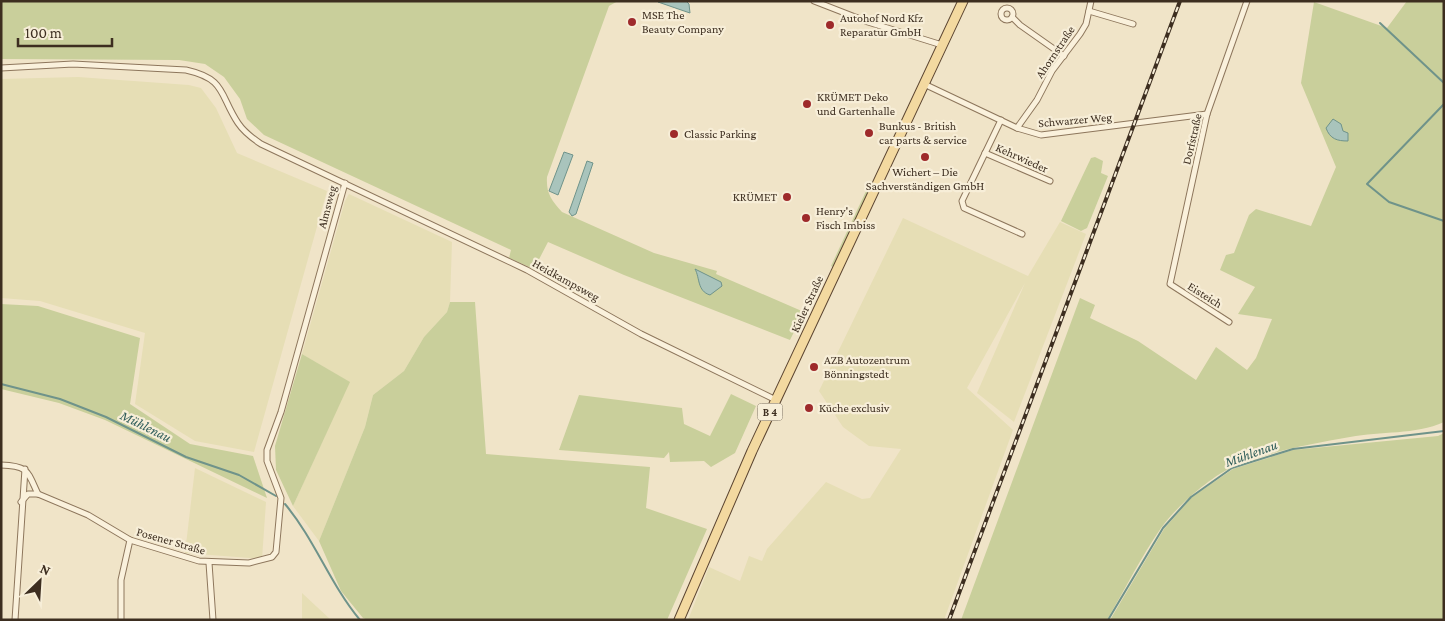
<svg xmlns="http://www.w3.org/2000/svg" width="1445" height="621" font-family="'Crimson Pro',serif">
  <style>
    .farmland { fill: #e6deb5 }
    .green { fill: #c9cf9b }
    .water { fill: #a9c4bc; stroke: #6f938a }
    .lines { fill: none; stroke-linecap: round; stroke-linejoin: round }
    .stream { stroke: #6f938a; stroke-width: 2 }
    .street-casing { stroke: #8d765c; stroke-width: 7 }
    .primary-casing { stroke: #5b4430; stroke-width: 11 }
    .street { stroke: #faf1dc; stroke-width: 5 }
    .primary { stroke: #f3d9a0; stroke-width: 9 }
    .rail-casing { stroke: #3d2e20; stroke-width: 4 }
    .rail { stroke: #f7eed8; stroke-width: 2; stroke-dasharray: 5.5; stroke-linecap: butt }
    .poi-dot { fill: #9e2a2b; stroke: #f7eed8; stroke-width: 2 }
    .labels { text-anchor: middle; stroke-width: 4.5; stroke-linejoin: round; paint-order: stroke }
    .shield { fill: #f7eed8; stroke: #756857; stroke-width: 1 }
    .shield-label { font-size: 11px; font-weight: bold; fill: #3d2e20 }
    .poi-label { font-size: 12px; fill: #3d2e20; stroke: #f7eed8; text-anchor: start }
    .street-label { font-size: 12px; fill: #3d2e20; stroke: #f7eed8 }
    .water-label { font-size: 14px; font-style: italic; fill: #2f5d5a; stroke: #f7eed8 }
  </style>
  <rect width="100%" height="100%" fill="#f0e4c8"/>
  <!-- farmland -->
  <g class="farmland">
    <path d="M78,77L189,85L201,88L216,108L237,153L327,191L254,452L195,441L135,404L145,333L40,301L1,298V79Z"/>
    <path d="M349,194L452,242L450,302L447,312L424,337L404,371L373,395L365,427L319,541L293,506L349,382L302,354L345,201Z"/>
    <path d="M903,218L1028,276L1060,222L1086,234L1014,422L977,393L1025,283L967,388L1013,430L944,620H688L709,567L740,581L749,556L762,561L767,549L826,482L862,499L870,498L901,449L869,446L843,427L819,391Z"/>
    <path d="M195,468L266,502L262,559L185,553Z"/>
    <path d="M302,593L331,620H302Z"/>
  </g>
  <!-- green -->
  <g class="green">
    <path d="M1,1H618L609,6L547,177C546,193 551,200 562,212L654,253L717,271L716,274L804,312L790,340L624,275L548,242L534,269L509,258L511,250L264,135L247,119L240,99L224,77L205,64L179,60L1,59Z"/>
    <path d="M1407,1H1444V422C1415,435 1381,431 1350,437C1311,444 1270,451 1233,467C1211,476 1175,508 1161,528C1141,557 1125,589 1107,620H961L1080,298L1095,305L1090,318L1138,341L1196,380L1216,347L1247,370L1256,358L1272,319L1238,314L1255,287L1220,270L1226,255L1234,253L1249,215L1256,209L1311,226L1336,167L1301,83L1314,2L1387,28Z"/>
    <path d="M1095,157L1103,161L1101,173L1108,176L1087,228L1081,231L1061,221L1091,158Z"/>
    <path d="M867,189L868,194L835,268L831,266Z"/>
    <path d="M450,302H475L486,454L650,467L646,508L707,529L667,620H368L363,618L341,591L319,541L365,427L373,395L404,371L424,337L447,312Z"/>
    <path d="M1,304L38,306L140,338L130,404L190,444L253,456L267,498L105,420L59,403L1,389Z"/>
    <path d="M302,354L350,382L293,506L276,470L275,446Z"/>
    <path d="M731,394L756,406L735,453L711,467L704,461L670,462L669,452L664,458L559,450L579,395L682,408L684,424L710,436Z"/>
    <path d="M1444,433V620H1110L1164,529L1192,497L1233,469L1293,450L1438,436Z"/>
  </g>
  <!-- water -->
  <g class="water">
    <path d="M686,1L689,4L690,13L658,2Z"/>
    <path d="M1333,119L1341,124L1343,131L1348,133V141C1337,141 1330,139 1326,128Z"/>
    <path d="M564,152L573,155L558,195L549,191Z"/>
    <path d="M587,161L593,163L576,214L572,216L569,212Z"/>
    <path d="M695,269L721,282L722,286L710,295C697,291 700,278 695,269Z"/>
  </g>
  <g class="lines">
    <!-- stream -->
    <g class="stream">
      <path d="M1380,23L1444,83"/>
      <path d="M1444,104L1367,184L1389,202L1444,221"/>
      <path d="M1,384L60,399L106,417L186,457L239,475L276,496"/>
      <path d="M285,504C315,540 330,584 360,620"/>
      <path d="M1108,620L1163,528L1191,497L1232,468L1293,449L1444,431"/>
    </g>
    <defs>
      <g id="street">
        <path d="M814,1L868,22L942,45"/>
        <circle cx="1007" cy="14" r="6"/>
        <path d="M1089,11L1133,24"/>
        <path d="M1012,17L1020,25L1064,56"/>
        <path d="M1,68L73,64L186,70C226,79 219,94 238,123C244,132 252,138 261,144L527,270L641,334L776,400"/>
        <path d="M924,84L1017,128L1041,135L1207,114"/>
        <path d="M1001,120L962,201L964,208L1022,234"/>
        <path d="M1017,128L1037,100L1052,71L1080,34L1086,24L1091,1"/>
        <path d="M985,153L1050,181"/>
        <path d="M1229,322L1170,284L1207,114L1247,1"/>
        <path d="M1,465C29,466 27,471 38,494"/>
        <path d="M21,502L28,494H38L88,515L130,540L199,561L249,563L272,557L276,552L281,498L267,461V450L281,412L345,183"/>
        <path d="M209,563L213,620"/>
        <path d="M15,620L25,469"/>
        <path d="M121,620V580L130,540"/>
      </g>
      <path id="primary" d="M679,620L752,451L963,1"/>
    </defs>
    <!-- street casing -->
    <use href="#street" class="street-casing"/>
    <!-- primary casing -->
    <use href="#primary" class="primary-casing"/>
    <!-- street -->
    <use href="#street" class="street"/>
    <!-- primary -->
    <use href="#primary" class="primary"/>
    <defs>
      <path id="rail" d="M949,620L1180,1"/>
    </defs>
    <!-- rail casing -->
    <use href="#rail" class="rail-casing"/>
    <!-- rail -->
    <use href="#rail" class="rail"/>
  </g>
  <!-- markers -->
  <g class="poi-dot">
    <circle cx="632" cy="22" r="5"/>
    <circle cx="830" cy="25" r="5"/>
    <circle cx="807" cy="104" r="5"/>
    <circle cx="869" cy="133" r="5"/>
    <circle cx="674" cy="134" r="5"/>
    <circle cx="925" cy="157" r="5"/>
    <circle cx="787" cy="197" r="5"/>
    <circle cx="806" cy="218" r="5"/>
    <circle cx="814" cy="367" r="5"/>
    <circle cx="809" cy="408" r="5"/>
  </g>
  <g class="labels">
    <!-- shield labels -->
    <rect class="shield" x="757.5" y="403.5" width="25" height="17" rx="4"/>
    <g class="shield-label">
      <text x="770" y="416">B 4</text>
    </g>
    <!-- poi labels -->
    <g class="poi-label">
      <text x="642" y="19">MSE The<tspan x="642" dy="14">Beauty Company</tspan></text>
      <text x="840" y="22">Autohof Nord Kfz<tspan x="840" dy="14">Reparatur GmbH</tspan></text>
      <text x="817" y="101">KRÜMET Deko<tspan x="817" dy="14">und Gartenhalle</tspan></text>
      <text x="879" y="130">Bunkus - British<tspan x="879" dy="14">car parts &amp; service</tspan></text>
      <text x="684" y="138">Classic Parking</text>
      <text x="925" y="176" text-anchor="middle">Wichert – Die<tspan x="925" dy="14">Sachverständigen GmbH</tspan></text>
      <text x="777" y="201" text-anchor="end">KRÜMET</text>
      <text x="816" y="215">Henry's<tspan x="816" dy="14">Fisch Imbiss</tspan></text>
      <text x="824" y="364">AZB Autozentrum<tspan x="824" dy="14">Bönningstedt</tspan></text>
      <text x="819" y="412">Küche exclusiv</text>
    </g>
    <!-- street labels -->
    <g class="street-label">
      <text transform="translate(1055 52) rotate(-56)" y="4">Ahornstraße</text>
      <text transform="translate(1075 120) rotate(-5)" y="4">Schwarzer Weg</text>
      <text transform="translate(1192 139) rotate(-77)" y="4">Dorfstraße</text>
      <text transform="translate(1022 158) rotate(24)" y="4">Kehrwieder</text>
      <text transform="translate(327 207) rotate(-75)" y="4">Almsweg</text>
      <text transform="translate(566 280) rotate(29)" y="4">Heidkampsweg</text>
      <text transform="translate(1205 295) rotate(32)" y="4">Eisteich</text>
      <text transform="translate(807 304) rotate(-65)" y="4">Kieler Straße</text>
      <text transform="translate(171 541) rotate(16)" y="4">Posener Straße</text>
    </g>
    <!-- water labels -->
    <g class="water-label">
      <text transform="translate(146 426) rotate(26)" y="5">Mühlenau</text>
      <text transform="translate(1251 453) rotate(-20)" y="5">Mühlenau</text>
    </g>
  </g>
  <!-- border -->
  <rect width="1445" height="621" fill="none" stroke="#3d2e20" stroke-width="5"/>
  <!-- north arrow -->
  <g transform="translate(40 581) rotate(25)" stroke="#f7eed8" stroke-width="4" paint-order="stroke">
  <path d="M0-4L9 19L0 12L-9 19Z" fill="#3d2e20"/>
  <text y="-8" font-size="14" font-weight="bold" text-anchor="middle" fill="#3d2e20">N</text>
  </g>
  <!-- scale -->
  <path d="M18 38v8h94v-8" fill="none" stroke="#3d2e20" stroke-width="2.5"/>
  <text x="25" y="38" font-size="15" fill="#3d2e20" stroke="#f7eed8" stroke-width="4" paint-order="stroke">100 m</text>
</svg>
